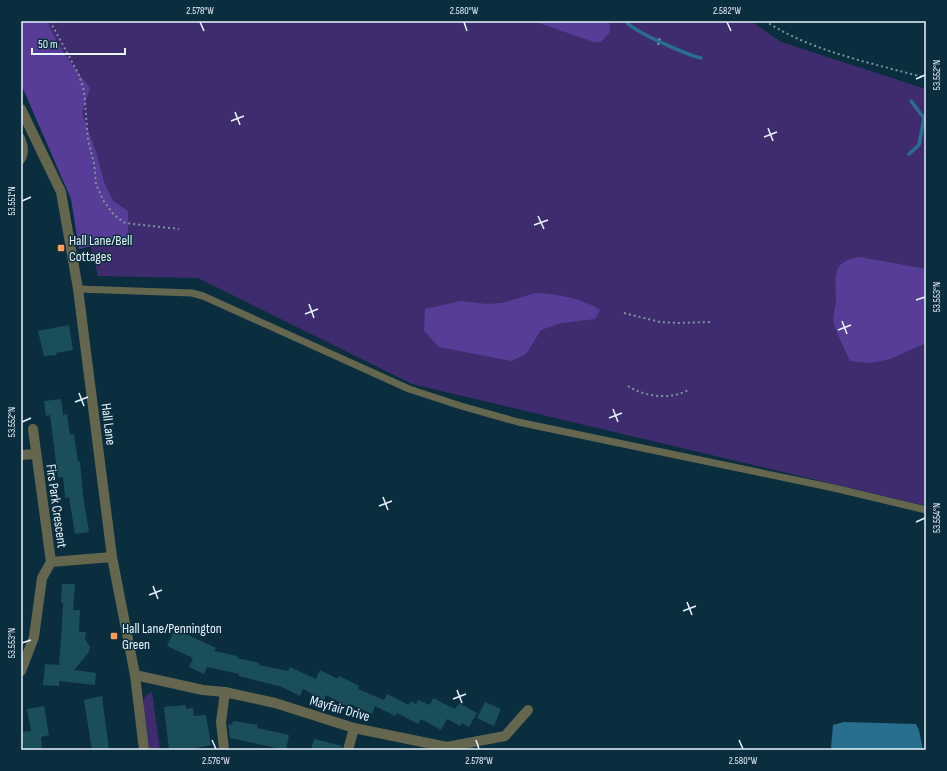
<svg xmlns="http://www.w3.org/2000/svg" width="947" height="771" font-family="'Sofia Sans Condensed',sans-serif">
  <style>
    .green { fill: #3f2c6f }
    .forest { fill: #573d98 }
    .water { fill: #286e8e }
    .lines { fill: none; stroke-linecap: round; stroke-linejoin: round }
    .stream { stroke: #286e8e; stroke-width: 3.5 }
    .building { fill: #1a4f59 }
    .path { stroke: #7c94a0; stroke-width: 2; stroke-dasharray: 2 3; stroke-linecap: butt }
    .service { stroke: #64674e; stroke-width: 7 }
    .minor { stroke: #64674e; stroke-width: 10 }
    .tertiary { stroke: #64674e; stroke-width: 10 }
    .ticks { fill: none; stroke: #e9f5fd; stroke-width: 1.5 }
    .poi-dot { fill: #fe9b59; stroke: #0b2e3f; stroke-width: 1.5 }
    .labels { text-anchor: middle; stroke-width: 3; stroke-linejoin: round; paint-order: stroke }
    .poi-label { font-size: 14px; fill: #e9f5fd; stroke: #0b2e3f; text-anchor: start }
    .street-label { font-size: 14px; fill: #e9f5fd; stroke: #0b2e3f }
    .neatline { fill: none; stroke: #e9f5fd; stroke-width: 1.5 }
    .ticks-label { font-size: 10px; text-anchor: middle; fill: #e9f5fd }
  </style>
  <rect width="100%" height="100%" fill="#0b2e3f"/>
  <!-- green -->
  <g class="green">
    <path d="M21,21H751L781,42L926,89V506L412,384L198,278L98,276L81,207Z"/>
    <path d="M152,692L160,750H149C148,739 139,707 145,697C146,695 149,693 152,692Z"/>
  </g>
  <!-- forest -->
  <g class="forest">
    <path d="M21,21H47C58,47 73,67 90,88L82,113L96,152L104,182L113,201L128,211V238L79,249L71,199L21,84Z"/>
    <path d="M533,21H609L610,32L601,42H594Z"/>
    <path d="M860,257L926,269V343L890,359L871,363L850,361C845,349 838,337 834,324C832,317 836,307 836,300C836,276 830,262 860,257Z"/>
    <path d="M536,293C557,294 582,298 600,310L595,319L561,323L541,330L526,354L511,361L439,347L424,331L425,309L461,301L486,304L502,303Z"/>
  </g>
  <!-- water -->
  <path class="water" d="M844,722L916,724L919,730L923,750H832L831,747L833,725Z"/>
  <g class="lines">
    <!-- stream -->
    <g class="stream">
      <path d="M626,21C631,31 688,55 701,58"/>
      <path d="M909,154L919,145L924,118L911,101"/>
    </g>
  </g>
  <!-- building -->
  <g class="building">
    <path d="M69,325L73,350L56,353L57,355L44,356L38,331Z"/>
    <path d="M61,399L63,415L67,414L70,435L74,434L78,462L80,461L83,496L89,532L75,534L69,497L65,498L63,477L58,478L50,415L46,416L44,401Z"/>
    <path d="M62,584H75L73,610H80L79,632H86L85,639L90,647L89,652L74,670L96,673L95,685L59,681V686L43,685L45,664L59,665L62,624L63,603H61Z"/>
    <path d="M175,629L216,648L214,651L237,656V658L259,663V665L288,671L290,667L316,679L320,670L338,679L339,676L359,686L358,689L384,700L387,694L409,705L411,701L416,704L418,700L430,705L433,698L455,709L459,703L477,713L469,727L462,723L460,726L447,719L441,730L421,719L418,724L397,713L395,716L375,706L372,714L350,704L348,707L326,695L324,700L303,689L300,696L282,687L239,676V674L207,667L204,674L189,667L193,658L167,646Z"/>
    <path d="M102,696L109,750H92L84,700Z"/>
    <path d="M485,702L501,709L494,726L477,718Z"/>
    <path d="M186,705V709L193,708L194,716L206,715L211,745L196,748V750H169L164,707Z"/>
    <path d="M44,706L49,735L41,737L42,750H24L22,732L31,731L27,709Z"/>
    <path d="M233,721L258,725L257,728L289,735L286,750L230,738L228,724L232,725Z"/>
    <path d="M314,739L342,746V750H311Z"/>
  </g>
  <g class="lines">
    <!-- path -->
    <g class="path">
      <path d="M50,21L79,75L84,91L88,140L94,163L96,184L103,200L114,215L125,223L179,229"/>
      <path d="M765,21C813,52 872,63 926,78"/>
      <path d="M658,45L660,37"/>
      <path d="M624,313L660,322L678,323L711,322"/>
      <path d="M628,386C645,397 671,400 688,390"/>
    </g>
    <!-- service -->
    <g class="service">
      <path d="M21,137C25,146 26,153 21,161"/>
      <path d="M78,289L192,293L203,296L409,389L461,406L518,422L834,488L926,510"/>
    </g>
    <!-- minor -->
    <g class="minor">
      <path d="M21,455L36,454"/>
      <path d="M51,562L112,557"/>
      <path d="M21,671L34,637L42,578L51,562L33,429"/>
      <path d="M135,675L203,690L225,692L275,703L354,728L447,747L505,736L528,710"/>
      <path d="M224,750L221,722L225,692"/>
      <path d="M348,750L354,728"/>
    </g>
    <!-- tertiary -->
    <path class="tertiary" d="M21,109L61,192L78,289L112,557L135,675L144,750"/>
  </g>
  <!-- ticks -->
  <path class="ticks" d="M200,22L204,31M464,22L467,31M727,22L731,31M916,79L925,75M235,112L240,125M231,121L244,116M768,128L773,141M764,137L777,132M22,201L31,197M538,216L544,229M534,225L548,220M916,300L925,297M309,304L314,318M305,314L318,309M842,321L847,334M838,330L851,325M79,393L84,406M75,402L88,397M613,409L618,422M609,418L622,413M22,422L31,418M383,497L388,510M379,506L392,501M916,522L925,518M153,586L158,599M149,595L162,590M687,602L692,615M683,611L696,606M22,643L31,640M457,690L462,703M453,699L466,694M212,740L216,749M476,740L479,749M739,740L743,749"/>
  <!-- markers -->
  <g class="poi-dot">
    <rect x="57" y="244" width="8" height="8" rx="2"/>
    <rect x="110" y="632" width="8" height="8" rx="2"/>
  </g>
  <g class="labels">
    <!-- poi labels -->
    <g class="poi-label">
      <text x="69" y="245">Hall Lane/Bell<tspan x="69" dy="16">Cottages</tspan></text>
      <text x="122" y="633">Hall Lane/Pennington<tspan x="122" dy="16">Green</tspan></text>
    </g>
    <!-- street labels -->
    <g class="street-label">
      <text transform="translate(109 424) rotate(83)" y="5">Hall Lane</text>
      <text transform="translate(57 506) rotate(82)" y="5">Firs Park Crescent</text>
      <text transform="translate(340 708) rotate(16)" y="5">Mayfair Drive</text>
    </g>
  </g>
  <!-- border -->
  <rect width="947" height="771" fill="none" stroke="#0b2e3f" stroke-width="44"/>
  <!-- scale -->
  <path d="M32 48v6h93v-6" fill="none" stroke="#e9f5fd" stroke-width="2"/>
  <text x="38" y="48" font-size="12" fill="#e9f5fd" stroke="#0b2e3f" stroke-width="3" paint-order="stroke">50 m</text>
  <rect x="22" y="22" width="903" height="727" class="neatline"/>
  <g class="ticks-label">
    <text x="200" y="14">2.578°W</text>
    <text x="464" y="14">2.580°W</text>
    <text x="727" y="14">2.582°W</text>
    <text transform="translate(936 75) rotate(-90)" y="4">53.552°N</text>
    <text transform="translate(11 201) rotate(-90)" y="4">53.551°N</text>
    <text transform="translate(936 297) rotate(-90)" y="4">53.553°N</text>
    <text transform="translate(11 422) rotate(-90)" y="4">53.552°N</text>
    <text transform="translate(936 518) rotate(-90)" y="4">53.554°N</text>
    <text transform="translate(11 643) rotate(-90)" y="4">53.553°N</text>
    <text x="216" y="764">2.576°W</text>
    <text x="479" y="764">2.578°W</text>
    <text x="743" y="764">2.580°W</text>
  </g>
</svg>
